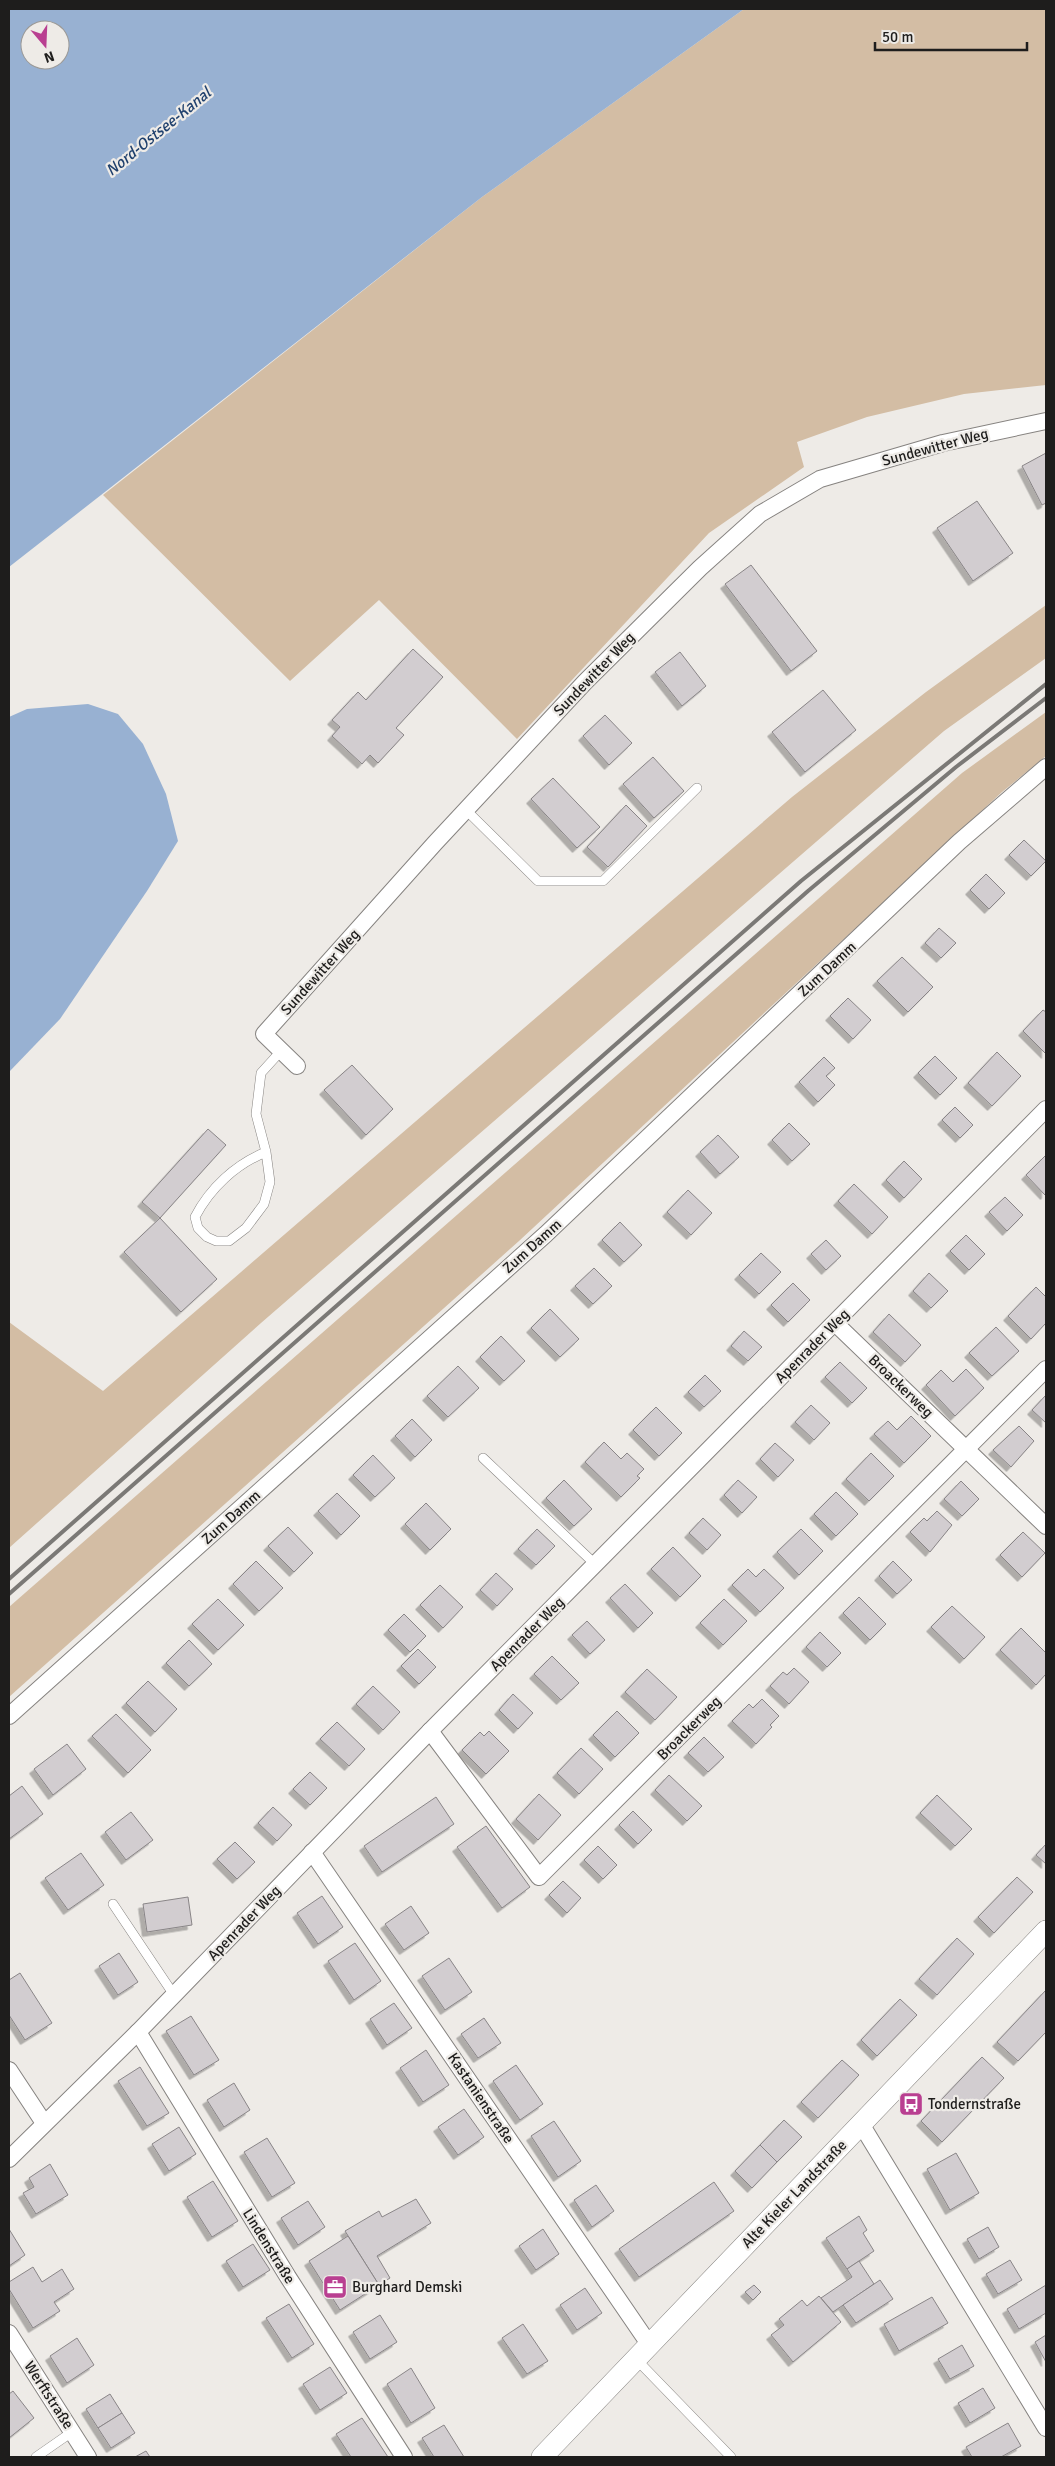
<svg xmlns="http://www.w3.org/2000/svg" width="1055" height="2466" font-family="Signika,sans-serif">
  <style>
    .green { fill: #d3bda4 }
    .water { fill: #98b1d2; fill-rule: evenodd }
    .building { fill: #d2cdd0; stroke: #898587; filter: url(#shadow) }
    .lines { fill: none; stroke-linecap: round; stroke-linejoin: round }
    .service-casing { stroke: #868380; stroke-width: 10 }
    .minor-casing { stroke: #868380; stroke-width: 18 }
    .tertiary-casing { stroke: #868380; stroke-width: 22 }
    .service { stroke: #fff; stroke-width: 9 }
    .minor { stroke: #fff; stroke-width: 16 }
    .tertiary { stroke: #fff; stroke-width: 21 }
    .rail { stroke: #7b7976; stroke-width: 4 }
    .labels { text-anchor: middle; stroke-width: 4.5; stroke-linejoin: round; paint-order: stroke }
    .street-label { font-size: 15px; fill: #1e1d1c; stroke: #eeebe7 }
    .poi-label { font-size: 15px; fill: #1e1d1c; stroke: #eeebe7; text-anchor: start }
    .water-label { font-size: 16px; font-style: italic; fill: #1f406d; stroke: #eeebe7 }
  </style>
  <defs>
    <filter id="shadow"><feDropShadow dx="-4.5" dy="4.5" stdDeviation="0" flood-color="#0004"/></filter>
  </defs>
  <rect width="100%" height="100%" fill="#eeebe7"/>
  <!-- green -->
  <g class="green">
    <path d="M744,9H1046V385L964,394L867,417L797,442L804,467L709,533L517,739L379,600L290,681L103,495L482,197Z"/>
    <path d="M1046,605V658L944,731L261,1323L9,1548V1322L103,1391L792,797L926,692Z"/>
    <path d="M1046,712V756L1002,792L519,1241L9,1697V1607L962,773Z"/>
  </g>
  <!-- water -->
  <g class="water">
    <path d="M9,9H744L482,197L9,567ZM30,30H60V60H30Z"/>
    <path d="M88,704L118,714L143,744L166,794L178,841L147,891L60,1019L9,1072V717L27,709Z"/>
  </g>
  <!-- building -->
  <g class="building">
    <path d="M1046,453V503L1042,505L1022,466Z"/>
    <path d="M977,501L1013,553L973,581L937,528Z"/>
    <path d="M751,565L817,651L791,671L725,584Z"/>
    <path d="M413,649L443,677L396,728L404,735L378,763L370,755L362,764L332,736L340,727L332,720L358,692L366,700Z"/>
    <path d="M680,652L706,686L682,706L655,672Z"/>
    <path d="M823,690L856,730L805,772L772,732Z"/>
    <path d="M605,715L632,743L609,765L583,736Z"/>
    <path d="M653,757L684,791L654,818L623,784Z"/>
    <path d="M553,778L600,827L577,848L531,799Z"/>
    <path d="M626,805L647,826L608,867L587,847Z"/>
    <path d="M1024,840L1046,861L1031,876L1009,855Z"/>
    <path d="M986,874L1005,893L989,909L970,890Z"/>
    <path d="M939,928L956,943L941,958L925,943Z"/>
    <path d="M902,957L933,987L908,1012L877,981Z"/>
    <path d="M848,998L871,1020L853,1039L830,1016Z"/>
    <path d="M1043,1010L1046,1012V1054L1023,1031Z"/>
    <path d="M997,1052L1021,1076L992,1106L968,1083Z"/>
    <path d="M935,1056L957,1078L940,1095L918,1073Z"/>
    <path d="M824,1057L835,1068L826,1076L835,1085L818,1102L799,1082Z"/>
    <path d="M352,1065L393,1109L366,1135L324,1090Z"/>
    <path d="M955,1107L973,1125L960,1138L942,1120Z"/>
    <path d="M789,1123L810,1144L792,1161L772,1140Z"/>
    <path d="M208,1129L226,1145L160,1218L142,1202Z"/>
    <path d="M718,1135L739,1157L720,1174L700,1152Z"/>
    <path d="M1046,1155V1194L1045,1195L1026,1175Z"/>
    <path d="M904,1161L922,1179L904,1198L886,1180Z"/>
    <path d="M854,1184L888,1217L872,1234L838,1201Z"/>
    <path d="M688,1190L712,1213L691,1235L667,1212Z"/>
    <path d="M1005,1197L1023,1215L1007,1231L989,1212Z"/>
    <path d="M160,1218L217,1279L181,1312L124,1252Z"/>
    <path d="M620,1222L642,1245L624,1262L602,1240Z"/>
    <path d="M966,1235L985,1254L969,1270L950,1251Z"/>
    <path d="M826,1240L841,1256L826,1270L811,1254Z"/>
    <path d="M761,1253L781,1272L759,1294L739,1275Z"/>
    <path d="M594,1268L612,1286L593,1304L575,1286Z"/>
    <path d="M929,1273L948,1291L931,1308L913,1291Z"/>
    <path d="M793,1283L810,1300L788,1322L771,1305Z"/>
    <path d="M1036,1287L1046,1297V1323L1031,1339L1008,1316Z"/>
    <path d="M550,1309L579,1339L560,1357L531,1328Z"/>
    <path d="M889,1314L921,1345L905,1362L873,1332Z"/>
    <path d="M996,1327L1019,1351L992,1376L969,1353Z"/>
    <path d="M744,1331L762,1347L748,1361L731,1346Z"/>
    <path d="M501,1336L525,1361L504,1381L480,1357Z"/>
    <path d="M840,1362L867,1388L852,1403L825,1377Z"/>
    <path d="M458,1366L479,1388L448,1417L427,1396Z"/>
    <path d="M966,1369L984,1388L955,1416L926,1385L941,1370L953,1382Z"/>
    <path d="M705,1375L721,1391L704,1407L688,1392Z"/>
    <path d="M1046,1395V1423L1032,1410Z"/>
    <path d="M811,1405L830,1423L814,1440L795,1422Z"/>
    <path d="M656,1407L682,1433L659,1456L633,1430Z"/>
    <path d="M911,1416L931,1436L904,1463L874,1434L888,1421L897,1430Z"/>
    <path d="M412,1419L432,1440L415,1457L395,1436Z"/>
    <path d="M1019,1426L1034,1441L1011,1467L993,1450Z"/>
    <path d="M604,1442L621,1459L627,1453L644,1469L637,1476L640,1478L621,1497L585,1462Z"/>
    <path d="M775,1443L794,1460L778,1477L760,1459Z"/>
    <path d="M871,1453L894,1476L869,1501L846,1479Z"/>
    <path d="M373,1455L395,1478L375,1497L353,1475Z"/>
    <path d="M564,1480L592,1509L574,1526L546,1498Z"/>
    <path d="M738,1480L757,1497L742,1513L724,1495Z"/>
    <path d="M961,1481L979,1499L962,1516L944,1499Z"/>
    <path d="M836,1492L858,1514L836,1536L814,1514Z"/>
    <path d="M337,1493L360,1516L341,1535L318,1511Z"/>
    <path d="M426,1503L451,1529L430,1550L405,1524Z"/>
    <path d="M937,1511L952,1525L930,1552L910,1532L924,1518L927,1521Z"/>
    <path d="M703,1518L721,1535L707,1550L689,1533Z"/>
    <path d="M288,1527L313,1553L294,1572L268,1546Z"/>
    <path d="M537,1529L555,1546L536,1565L518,1549Z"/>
    <path d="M801,1529L823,1551L799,1575L777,1552Z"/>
    <path d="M1023,1532L1045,1553L1022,1577L1000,1555Z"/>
    <path d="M673,1547L701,1576L680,1597L651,1569Z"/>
    <path d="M256,1561L283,1588L259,1611L233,1584Z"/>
    <path d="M893,1561L912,1580L897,1594L879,1576Z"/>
    <path d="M748,1569L756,1577L764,1569L784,1588L760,1612L732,1585Z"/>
    <path d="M496,1573L513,1589L497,1606L480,1590Z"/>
    <path d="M625,1584L653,1613L638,1628L610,1598Z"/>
    <path d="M440,1585L463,1607L443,1628L420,1605Z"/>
    <path d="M859,1597L886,1624L870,1640L843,1613Z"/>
    <path d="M218,1599L244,1625L218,1650L192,1624Z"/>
    <path d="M724,1599L747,1621L723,1645L700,1623Z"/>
    <path d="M952,1606L985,1637L964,1659L931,1627Z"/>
    <path d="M404,1614L426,1636L410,1652L388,1630Z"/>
    <path d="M587,1621L605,1640L590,1654L572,1635Z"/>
    <path d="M1021,1628L1046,1653V1674L1036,1685L1000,1650Z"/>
    <path d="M820,1632L841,1653L827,1667L806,1647Z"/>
    <path d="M189,1640L212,1664L189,1686L166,1663Z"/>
    <path d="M418,1649L436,1667L419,1684L401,1666Z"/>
    <path d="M552,1656L579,1683L561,1700L534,1674Z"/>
    <path d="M794,1668L809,1682L789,1704L770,1686L783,1672L787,1675Z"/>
    <path d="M647,1669L677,1697L655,1720L625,1692Z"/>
    <path d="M148,1681L177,1709L155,1732L126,1703Z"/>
    <path d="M373,1686L400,1712L383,1730L356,1704Z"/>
    <path d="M513,1694L533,1713L518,1729L499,1710Z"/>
    <path d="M762,1699L779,1716L770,1725L772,1727L756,1744L732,1721L749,1704L753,1708Z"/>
    <path d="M617,1711L639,1733L615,1757L593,1735Z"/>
    <path d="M116,1714L151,1750L128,1773L92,1736Z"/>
    <path d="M337,1722L365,1749L349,1766L320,1739Z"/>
    <path d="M489,1731L509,1751L486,1774L462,1750L480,1732L484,1736Z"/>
    <path d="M704,1737L724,1757L708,1772L688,1753Z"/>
    <path d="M67,1744L86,1769L53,1795L34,1769Z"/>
    <path d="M581,1748L603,1769L579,1794L557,1773Z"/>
    <path d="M310,1772L327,1788L310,1805L293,1789Z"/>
    <path d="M669,1775L702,1806L687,1821L655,1790Z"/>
    <path d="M22,1786L43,1814L9,1839V1796Z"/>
    <path d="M539,1794L561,1815L538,1840L516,1819Z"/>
    <path d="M937,1795L972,1829L955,1846L920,1813Z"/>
    <path d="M436,1797L454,1824L382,1872L364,1846Z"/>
    <path d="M273,1807L292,1825L277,1841L258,1823Z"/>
    <path d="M633,1811L652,1830L638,1844L619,1825Z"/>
    <path d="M131,1812L153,1840L126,1860L105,1832Z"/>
    <path d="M486,1826L530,1887L502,1908L457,1847Z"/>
    <path d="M235,1842L255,1862L237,1879L217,1859Z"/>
    <path d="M1046,1844V1864L1036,1855Z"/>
    <path d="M598,1846L617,1865L603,1879L584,1860Z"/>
    <path d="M81,1853L104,1885L68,1910L45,1878Z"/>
    <path d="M1017,1877L1033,1892L994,1933L978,1917Z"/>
    <path d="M563,1881L581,1898L567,1913L549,1895Z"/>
    <path d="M322,1896L343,1927L318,1944L297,1913Z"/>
    <path d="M188,1897L192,1925L147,1932L143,1904Z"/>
    <path d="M411,1906L429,1933L404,1950L385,1924Z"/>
    <path d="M957,1938L974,1954L937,1995L919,1979Z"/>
    <path d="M355,1943L381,1981L354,2000L328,1961Z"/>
    <path d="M119,1953L138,1982L118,1995L99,1966Z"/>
    <path d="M449,1958L472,1992L445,2010L422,1976Z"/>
    <path d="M20,1973L52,2023L25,2040L9,2015V1980Z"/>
    <path d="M1046,1990V2032L1018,2061L997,2042Z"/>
    <path d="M900,1999L917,2015L877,2056L861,2040Z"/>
    <path d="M394,2003L412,2028L387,2045L370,2019Z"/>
    <path d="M191,2016L219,2060L194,2075L166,2031Z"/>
    <path d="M484,2018L501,2043L478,2058L461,2034Z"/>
    <path d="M426,2050L449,2085L423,2102L400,2068Z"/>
    <path d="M982,2057L1004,2078L942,2142L921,2121Z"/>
    <path d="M842,2060L859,2075L818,2118L801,2102Z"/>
    <path d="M516,2065L543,2104L520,2120L493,2081Z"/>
    <path d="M140,2067L169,2113L147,2126L118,2081Z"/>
    <path d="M234,2083L250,2110L224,2127L207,2100Z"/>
    <path d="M464,2109L484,2137L458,2155L438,2127Z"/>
    <path d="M784,2120L802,2137L777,2162L760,2145Z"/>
    <path d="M554,2121L581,2161L558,2177L531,2136Z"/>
    <path d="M179,2127L196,2154L169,2171L152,2144Z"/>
    <path d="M267,2138L295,2183L272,2197L244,2152Z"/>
    <path d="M760,2145L777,2162L752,2188L735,2171Z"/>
    <path d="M956,2153L979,2193L950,2210L927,2169Z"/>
    <path d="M50,2164L68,2195L36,2214L23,2193L34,2187L29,2178Z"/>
    <path d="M213,2181L238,2221L212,2237L187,2197Z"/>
    <path d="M714,2182L734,2211L639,2277L619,2249Z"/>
    <path d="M596,2185L614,2211L592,2227L574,2200Z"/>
    <path d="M416,2199L431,2223L377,2256L390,2278L379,2285L345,2231L379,2211L382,2217Z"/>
    <path d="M308,2201L325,2227L298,2245L281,2218Z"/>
    <path d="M859,2216L867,2230L863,2233L874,2251L847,2269L826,2238Z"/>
    <path d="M988,2227L999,2247L979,2259L967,2239Z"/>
    <path d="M9,2229L25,2255L9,2266Z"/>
    <path d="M543,2229L559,2254L536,2270L519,2246Z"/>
    <path d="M348,2236L379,2285L340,2310L309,2261Z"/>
    <path d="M253,2244L270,2270L243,2287L226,2261Z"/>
    <path d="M1010,2260L1022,2280L998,2294L986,2274Z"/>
    <path d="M859,2261L874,2284L833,2312L821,2298L852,2277L847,2269Z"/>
    <path d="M33,2267L42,2282L62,2269L74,2289L54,2302L60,2311L33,2328L9,2289V2282Z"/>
    <path d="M880,2280L893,2299L856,2323L843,2305Z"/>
    <path d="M754,2285L761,2292L753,2300L745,2292Z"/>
    <path d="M1046,2285V2313L1019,2329L1007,2309Z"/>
    <path d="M585,2288L602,2313L577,2330L560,2305Z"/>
    <path d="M819,2296L841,2322L793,2362L771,2335L784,2325L779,2319L802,2300L807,2306Z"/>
    <path d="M932,2297L948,2323L899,2351L884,2324Z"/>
    <path d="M289,2304L314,2344L292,2358L266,2318Z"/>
    <path d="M380,2315L397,2342L370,2359L353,2332Z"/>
    <path d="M523,2324L548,2361L527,2374L502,2338Z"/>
    <path d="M1046,2335V2362L1035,2342Z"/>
    <path d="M77,2338L94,2365L67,2383L50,2356Z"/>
    <path d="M962,2345L974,2366L950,2379L938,2359Z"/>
    <path d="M330,2367L347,2393L320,2410L303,2384Z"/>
    <path d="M411,2368L435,2408L411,2423L387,2384Z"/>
    <path d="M983,2388L995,2408L970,2423L958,2403Z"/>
    <path d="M13,2391L34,2418L9,2438V2394Z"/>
    <path d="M110,2394L122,2413L98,2428L86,2409Z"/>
    <path d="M122,2413L135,2433L111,2448L98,2428Z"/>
    <path d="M362,2418L388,2457H351L336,2434Z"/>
    <path d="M1008,2423L1021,2446L1001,2457H972L966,2447Z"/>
    <path d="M444,2425L464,2457H434L422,2438Z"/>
    <path d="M146,2451L150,2457H135Z"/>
  </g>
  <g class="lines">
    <defs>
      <g id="service">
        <path d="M466,810L538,881H603L697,788"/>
        <path d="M266,1152C236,1164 210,1188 195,1217L198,1228L207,1237L216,1241H229L246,1228L264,1204L270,1182L266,1152L256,1114L261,1073L281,1051"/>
        <path d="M483,1458L596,1565"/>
        <path d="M113,1904L174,1995"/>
        <path d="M636,2359L731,2457"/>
        <path d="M36,2457L72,2432"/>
      </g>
      <g id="minor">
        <path d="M297,1066L264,1034L435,843L585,682L700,568L760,514L820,479L943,443L1046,421"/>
        <path d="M835,1323L1046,1526"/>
        <path d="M9,1716L546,1234L959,842L1046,767"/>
        <path d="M430,1731L539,1877L1046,1369"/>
        <path d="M312,1852L649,2344"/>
        <path d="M138,2032L288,2277L404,2457"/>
        <path d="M9,2070L44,2123"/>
        <path d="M861,2124L1046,2428"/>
        <path d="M9,2159L138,2032L430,1731L1046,1109"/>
        <path d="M9,2333L88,2457"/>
      </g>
      <path id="tertiary" d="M542,2457L1046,1931"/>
    </defs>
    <!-- service casing -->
    <use href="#service" class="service-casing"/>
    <!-- minor casing -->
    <use href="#minor" class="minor-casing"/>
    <!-- tertiary casing -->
    <use href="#tertiary" class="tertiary-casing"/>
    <!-- service -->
    <use href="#service" class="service"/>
    <!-- minor -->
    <use href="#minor" class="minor"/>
    <!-- tertiary -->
    <use href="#tertiary" class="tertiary"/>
    <!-- rail -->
    <g class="rail">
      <path d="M9,1579L801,881L1046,684"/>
      <path d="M9,1594L808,891L956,767L1046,698"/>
    </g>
  </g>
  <!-- icons -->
  <defs>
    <symbol id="bus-square" viewBox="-11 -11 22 22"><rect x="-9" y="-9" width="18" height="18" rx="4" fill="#b93f91" stroke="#eeebe7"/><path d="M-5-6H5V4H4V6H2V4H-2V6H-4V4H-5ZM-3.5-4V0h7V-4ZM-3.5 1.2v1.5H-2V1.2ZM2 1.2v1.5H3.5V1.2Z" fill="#fff"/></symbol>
    <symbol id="office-square" viewBox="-11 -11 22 22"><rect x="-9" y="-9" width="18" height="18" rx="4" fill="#b93f91" stroke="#eeebe7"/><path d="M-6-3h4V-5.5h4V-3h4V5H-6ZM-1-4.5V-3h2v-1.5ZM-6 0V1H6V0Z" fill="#fff"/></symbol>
  </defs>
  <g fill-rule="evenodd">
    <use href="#bus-square" x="897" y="2090" width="28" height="28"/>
    <use href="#office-square" x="321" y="2273" width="28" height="28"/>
  </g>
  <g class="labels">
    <!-- street labels -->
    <g class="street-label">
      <text transform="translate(935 447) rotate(-15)" y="5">Sundewitter Weg</text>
      <text transform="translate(594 674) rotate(-46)" y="5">Sundewitter Weg</text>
      <text transform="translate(827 969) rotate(-43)" y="5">Zum Damm</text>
      <text transform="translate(320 972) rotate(-48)" y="5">Sundewitter Weg</text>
      <text transform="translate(532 1246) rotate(-42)" y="5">Zum Damm</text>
      <text transform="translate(812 1346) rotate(-45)" y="5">Apenrader Weg</text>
      <text transform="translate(901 1386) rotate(44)" y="5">Broackerweg</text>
      <text transform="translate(231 1517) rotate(-42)" y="5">Zum Damm</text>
      <text transform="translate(527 1634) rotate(-45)" y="5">Apenrader Weg</text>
      <text transform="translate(689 1728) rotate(-45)" y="5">Broackerweg</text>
      <text transform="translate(244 1923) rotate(-46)" y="5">Apenrader Weg</text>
      <text transform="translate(481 2098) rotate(56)" y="5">Kastanienstraße</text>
      <text transform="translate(794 2194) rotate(-46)" y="5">Alte Kieler Landstraße</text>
      <text transform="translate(269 2246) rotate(58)" y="5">Lindenstraße</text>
      <text transform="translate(49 2395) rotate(57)" y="5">Werftstraße</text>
    </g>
    <!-- poi labels -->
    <g class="poi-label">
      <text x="928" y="2109">Tondernstraße</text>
      <text x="352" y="2292">Burghard Demski</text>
    </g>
    <!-- water labels -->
    <g class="water-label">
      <text transform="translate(158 131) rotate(-39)" y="6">Nord-Ostsee-Kanal</text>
    </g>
  </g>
  <!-- border -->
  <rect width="1055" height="2466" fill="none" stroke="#1e1d1c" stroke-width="20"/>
  <!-- north arrow -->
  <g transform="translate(45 45) rotate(161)"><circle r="24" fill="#eeebe7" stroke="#9b9996"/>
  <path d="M0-4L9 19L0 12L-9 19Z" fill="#b93f91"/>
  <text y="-8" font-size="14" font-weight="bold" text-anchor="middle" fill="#1e1d1c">N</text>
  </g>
  <!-- scale -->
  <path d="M875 42v8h152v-8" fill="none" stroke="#1e1d1c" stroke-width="2.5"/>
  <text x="882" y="42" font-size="15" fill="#1e1d1c" stroke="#eeebe7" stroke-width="4" paint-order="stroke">50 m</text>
</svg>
